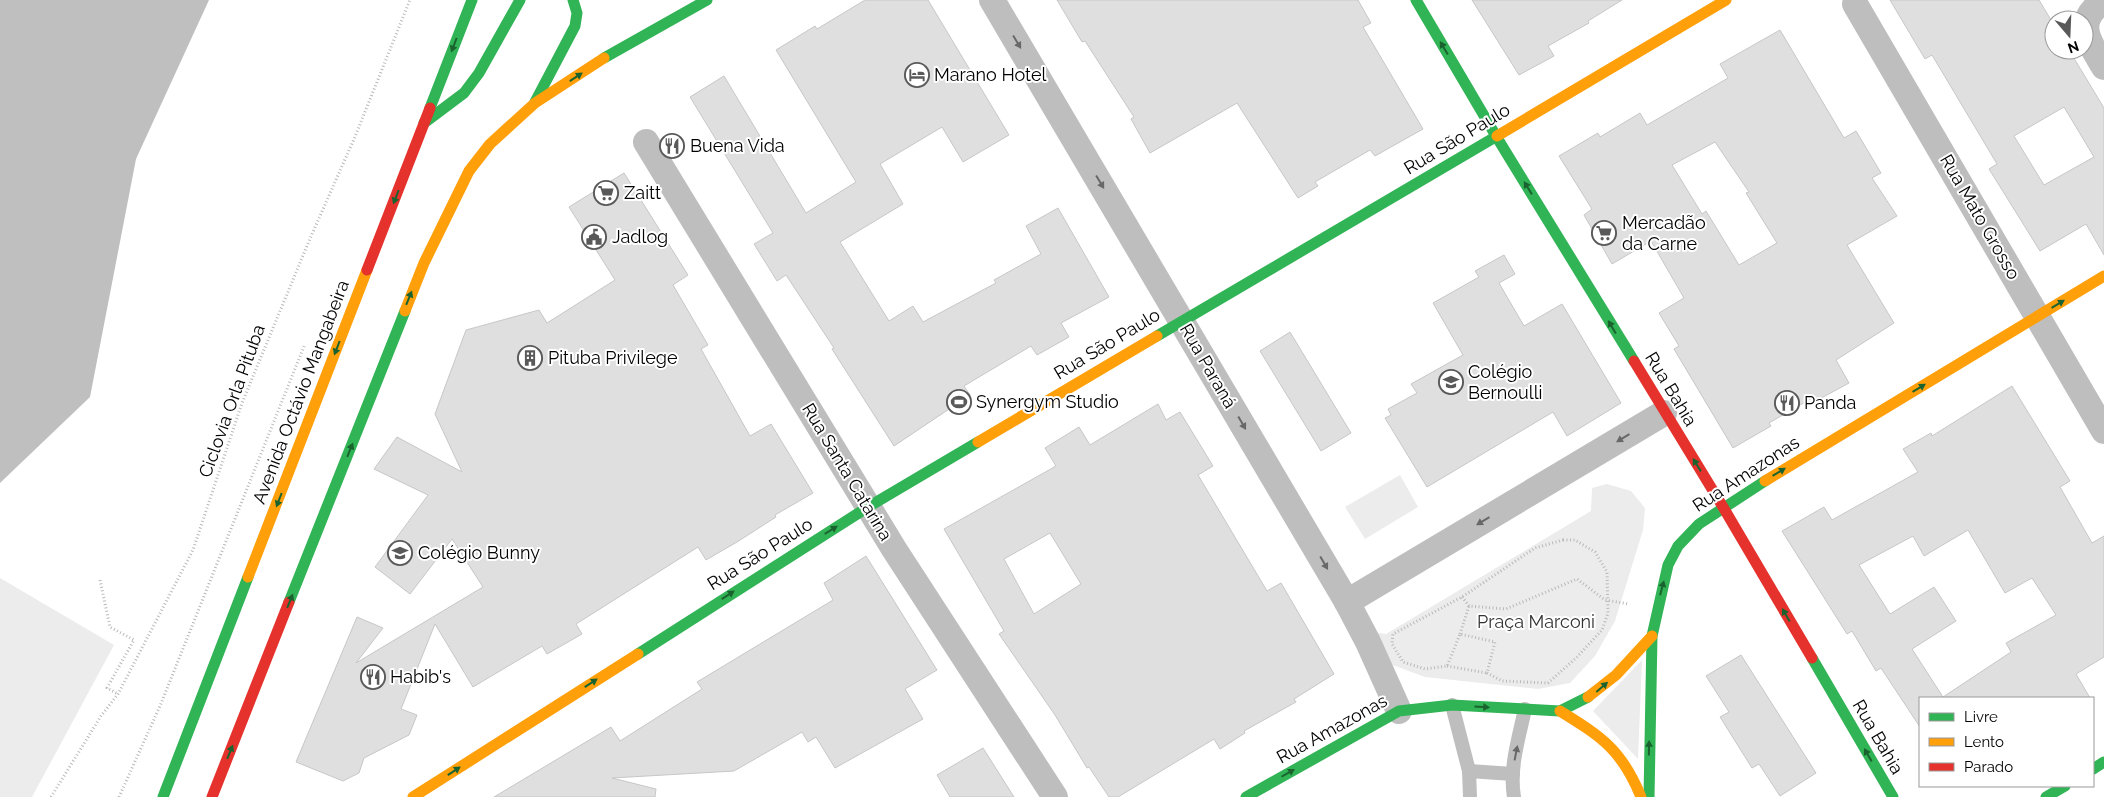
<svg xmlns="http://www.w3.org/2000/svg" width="2104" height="797" font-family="Raleway,sans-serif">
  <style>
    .green { fill: #ececec }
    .water { fill: #bfbfbf }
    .building { fill: #dfdfdf; stroke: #c7c7c7; fill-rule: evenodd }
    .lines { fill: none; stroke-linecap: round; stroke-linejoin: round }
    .path { stroke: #b9b9b9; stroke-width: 3; stroke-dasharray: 1 2.5; stroke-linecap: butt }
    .lane { stroke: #bebebe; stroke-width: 14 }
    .street { stroke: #bebebe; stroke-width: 26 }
    .fast { stroke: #30b455; stroke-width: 11 }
    .slow { stroke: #ff9f0a; stroke-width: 11 }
    .jam { stroke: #e5322d; stroke-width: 11 }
    .oneway { fill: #686868 }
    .oneway2 { fill: #1a632f }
    .labels { text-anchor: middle; stroke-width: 4; stroke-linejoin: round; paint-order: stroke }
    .poi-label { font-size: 18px; fill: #000; stroke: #fff; text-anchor: start }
    .street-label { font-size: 18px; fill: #000; stroke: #fff }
    .park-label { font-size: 18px; fill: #333; stroke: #fff }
  </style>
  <rect width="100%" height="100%" fill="#fff"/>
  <!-- green -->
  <g class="green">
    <path d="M1400,475L1418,507L1365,539L1345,507Z"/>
    <path d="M1607,484L1631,491L1645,508L1643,530L1615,621L1595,656L1570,683L1538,689L1425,677L1390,664L1373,632L1386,634L1591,511L1592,488Z"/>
    <path d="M0,578L114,645L32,797H0Z"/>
    <path d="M1642,660L1638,759L1593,711Z"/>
  </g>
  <!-- water -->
  <path class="water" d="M0,0H209L136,159L90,397L0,483Z"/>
  <!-- building -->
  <g class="building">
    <path d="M865,0H928L1009,135L963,162L942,127L880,164L903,204L840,242L889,321L913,306L923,322L996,283L994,280L1041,254L1026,226L1058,208L1109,297L1061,323L1069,337L1037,355L1031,346L964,386L970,395L894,446L832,349L834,348L786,275L777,281L754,244L773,233L690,97L724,76L806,213L856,182L776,50L815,26L817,29Z"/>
    <path d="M1057,0H1358L1371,23L1363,27L1423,129L1375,156L1370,150L1315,182L1318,186L1298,198L1237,103L1150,153L1131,119L1134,117L1085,41L1082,42Z"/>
    <path d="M1472,0H1622L1588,21L1589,23L1548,46L1554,56L1519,75Z"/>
    <path d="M1890,0H2039L2054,25V50H2069L2104,108V255L2086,224L2040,251L1989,169L1997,164L1932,55L1925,59ZM2064,107L2094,157L2044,185L2014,136Z"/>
    <path d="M1780,30L1844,138L1856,131L1881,173L1872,178L1897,216L1847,245L1894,323L1836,360L1849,383L1814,402L1812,398L1769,423L1771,426L1733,448L1674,349L1679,346L1659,313L1684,298L1651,241L1612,264L1584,215L1592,209L1559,156L1598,133L1600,137L1640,113L1647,125L1728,78L1720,64ZM1715,142L1749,192L1746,193L1777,243L1739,265L1706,211L1702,214L1672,165Z"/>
    <path d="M624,173L688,275L673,285L708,345L701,349L750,436L771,424L813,493L775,515L776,517L737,542L706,560L698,547L576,624L582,634L547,654L542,646L473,687L435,624L401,709L417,715L409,735L364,758L359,773L343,781L296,762L357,617L383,628L356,663L483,587L452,539L410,594L375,567L428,495L374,469L397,437L462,472L435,414L466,330L539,310L547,323L615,280L569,207Z"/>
    <path d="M1504,255L1515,274L1499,283L1524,326L1562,304L1621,403L1567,436L1553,412L1427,487L1385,418L1391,415L1388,409L1417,393L1411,384L1463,355L1433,303L1479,277L1475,271Z"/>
    <path d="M1290,332L1351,433L1321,451L1260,351Z"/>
    <path d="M2012,386L2070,481L2060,487L2092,543L2104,536V657L2076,674L2090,698H1920V727L1881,668L1876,671L1852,631L1847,634L1782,531L1824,507L1832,520L1918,472L1903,449L1931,433L1932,436ZM1968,530L2005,593L2032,578L2056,615L2006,643L2011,652L1943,697L1912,649L1956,621L1934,587L1890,614L1859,565L1913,536L1924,556Z"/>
    <path d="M1158,404L1166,420L1180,412L1213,466L1198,475L1267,591L1281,583L1334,674L1294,699L1296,702L1244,731L1245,733L1220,749L1214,739L1118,797H1109L1089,767L1087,768L1055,715L999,634L1004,631L944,529L1056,466L1045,448L1079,427L1090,445ZM1050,533L1081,584L1034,614L1004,559Z"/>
    <path d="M866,556L937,670L905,689L923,719L835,768L816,737L808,742L802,732L734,771L612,778L656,789L655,797H494L611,727L620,741L702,689L697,682L833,600L824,583Z"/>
    <path d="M1741,655L1816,773L1780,796L1759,764L1752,768L1720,717L1729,712L1706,676Z"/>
    <path d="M983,748L1014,797H950L937,775Z"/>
  </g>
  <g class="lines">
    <!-- path -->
    <g class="path">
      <path d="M1563,540H1575L1595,552L1607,572L1608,613L1602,630L1577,657L1548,683L1502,681L1487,673L1495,642L1460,634L1447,666L1425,669L1403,662L1392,644L1393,634L1462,597L1535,548Z"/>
      <path d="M100,580L110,627L134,640L107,688L118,694"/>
      <path d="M1462,597L1469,606L1506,609L1577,579L1605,600L1629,604"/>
      <path d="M1460,634L1469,606"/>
      <path d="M1447,666L1487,673"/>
      <path d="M51,797L101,716L118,694L193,550L242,403L309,241L354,139L410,0"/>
      <path d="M119,797L160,706L305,344"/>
    </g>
    <!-- lane -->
    <g class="lane">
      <path d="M1452,705L1469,771L1470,797"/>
      <path d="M1469,771L1513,774"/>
      <path d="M1514,797C1509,768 1519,737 1525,709"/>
    </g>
    <!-- street -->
    <g class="street">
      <path d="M992,0L1347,602L1368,642L1399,711"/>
      <path d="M2104,1C2073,21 2089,42 2104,67"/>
      <path d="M1855,4L2104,431"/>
      <path d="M646,142L894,549L1055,797"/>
      <path d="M1347,602L1664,413"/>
    </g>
    <!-- fast -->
    <g class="fast">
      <path d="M1416,0L1496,136L1634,361"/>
      <path d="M604,58L707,0"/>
      <path d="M535,102L575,26L577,13L573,0"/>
      <path d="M430,108L472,0"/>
      <path d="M424,123L464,93L479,73L520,0"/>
      <path d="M1157,336L1497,136"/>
      <path d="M289,602L405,311"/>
      <path d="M638,654L868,507L978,442"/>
      <path d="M1812,658L1893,797"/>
      <path d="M2093,769L2104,762"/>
      <path d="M163,797L248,577"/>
      <path d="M1246,797L1399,711L1452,705L1560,711L1588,697"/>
      <path d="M1649,797L1652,636L1668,565L1678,546L1699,524L1765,481"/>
      <path d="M2046,797L2065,786"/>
    </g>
    <!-- slow -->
    <g class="slow">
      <path d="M1497,136L1726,0"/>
      <path d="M405,311L424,263L469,171L490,144L535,103L604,58"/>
      <path d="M978,442L1157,336"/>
      <path d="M1765,481L2104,276"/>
      <path d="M248,577L367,270"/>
      <path d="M1588,697L1616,675L1652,636"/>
      <path d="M1560,711C1602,737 1622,750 1641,797"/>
      <path d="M413,797L638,654"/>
    </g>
    <!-- jam -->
    <g class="jam">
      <path d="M367,270L430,108"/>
      <path d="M1634,361L1723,507L1812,658"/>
      <path d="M212,797L289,602"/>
    </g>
  </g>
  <!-- one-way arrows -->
  <defs><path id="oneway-solid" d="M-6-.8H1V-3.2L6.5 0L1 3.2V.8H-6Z" transform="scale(1.25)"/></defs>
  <g class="oneway">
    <use href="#oneway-solid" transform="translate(1017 42) rotate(59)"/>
    <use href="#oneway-solid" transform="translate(1100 182) rotate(59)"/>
    <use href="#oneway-solid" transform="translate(1242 423) rotate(60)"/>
    <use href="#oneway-solid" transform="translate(1623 438) rotate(149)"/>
    <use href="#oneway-solid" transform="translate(1483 521) rotate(149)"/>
    <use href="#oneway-solid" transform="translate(1324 563) rotate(60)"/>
    <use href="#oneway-solid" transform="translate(1516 753) rotate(-79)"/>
  </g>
  <g class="oneway2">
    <use href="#oneway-solid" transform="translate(454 45) rotate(111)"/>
    <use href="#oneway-solid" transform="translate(1444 48) rotate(-121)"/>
    <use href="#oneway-solid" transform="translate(576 77) rotate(-33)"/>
    <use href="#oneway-solid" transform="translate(1528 188) rotate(-122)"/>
    <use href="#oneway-solid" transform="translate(396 197) rotate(111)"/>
    <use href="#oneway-solid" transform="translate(409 298) rotate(-68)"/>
    <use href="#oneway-solid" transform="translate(2058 304) rotate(-31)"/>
    <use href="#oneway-solid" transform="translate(1612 327) rotate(-121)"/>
    <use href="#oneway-solid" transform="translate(337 348) rotate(111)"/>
    <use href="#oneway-solid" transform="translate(1919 388) rotate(-31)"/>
    <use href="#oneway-solid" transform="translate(350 450) rotate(-68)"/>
    <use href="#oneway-solid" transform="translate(1697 465) rotate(-122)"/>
    <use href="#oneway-solid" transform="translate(1779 472) rotate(-31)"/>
    <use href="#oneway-solid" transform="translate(279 500) rotate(111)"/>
    <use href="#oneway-solid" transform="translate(831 530) rotate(-32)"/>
    <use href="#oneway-solid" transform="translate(1662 588) rotate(-75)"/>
    <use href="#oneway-solid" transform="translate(728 595) rotate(-33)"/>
    <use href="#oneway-solid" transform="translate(290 601) rotate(-68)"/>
    <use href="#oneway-solid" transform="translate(1786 615) rotate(-120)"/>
    <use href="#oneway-solid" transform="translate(591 683) rotate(-33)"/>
    <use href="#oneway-solid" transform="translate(1602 687) rotate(-41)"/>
    <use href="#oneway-solid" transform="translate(1482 707) rotate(3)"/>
    <use href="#oneway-solid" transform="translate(1649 748) rotate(-89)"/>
    <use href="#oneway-solid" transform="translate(230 752) rotate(-68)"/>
    <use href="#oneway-solid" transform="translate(1868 755) rotate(-120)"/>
    <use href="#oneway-solid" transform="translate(454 771) rotate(-33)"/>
    <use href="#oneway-solid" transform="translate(1288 773) rotate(-30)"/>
  </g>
  <!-- icons -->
  <defs>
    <symbol id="hotel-ring" viewBox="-11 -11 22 22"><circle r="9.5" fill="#fff" stroke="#595959" stroke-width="1.5"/><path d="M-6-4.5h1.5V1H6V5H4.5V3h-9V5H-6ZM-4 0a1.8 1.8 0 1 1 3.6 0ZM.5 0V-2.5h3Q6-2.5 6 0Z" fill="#595959"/></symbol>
    <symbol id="restaurant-ring" viewBox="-11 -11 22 22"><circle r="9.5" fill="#fff" stroke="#595959" stroke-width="1.5"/><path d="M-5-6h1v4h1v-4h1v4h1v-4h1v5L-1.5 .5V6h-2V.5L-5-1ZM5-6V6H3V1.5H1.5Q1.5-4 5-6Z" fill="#595959"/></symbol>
    <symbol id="supermarket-ring" viewBox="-11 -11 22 22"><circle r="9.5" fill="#fff" stroke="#595959" stroke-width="1.5"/><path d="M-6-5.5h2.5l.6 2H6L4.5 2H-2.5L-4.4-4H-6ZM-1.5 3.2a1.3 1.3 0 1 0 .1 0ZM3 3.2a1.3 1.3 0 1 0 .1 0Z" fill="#595959"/></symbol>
    <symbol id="civic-ring" viewBox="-11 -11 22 22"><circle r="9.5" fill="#fff" stroke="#595959" stroke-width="1.5"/><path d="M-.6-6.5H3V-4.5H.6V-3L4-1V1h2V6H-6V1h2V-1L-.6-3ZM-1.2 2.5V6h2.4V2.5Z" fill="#595959"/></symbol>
    <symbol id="building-ring" viewBox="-11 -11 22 22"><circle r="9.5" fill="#fff" stroke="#595959" stroke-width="1.5"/><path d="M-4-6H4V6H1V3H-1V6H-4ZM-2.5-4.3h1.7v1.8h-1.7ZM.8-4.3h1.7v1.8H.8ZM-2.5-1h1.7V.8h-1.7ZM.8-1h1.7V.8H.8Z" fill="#595959"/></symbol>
    <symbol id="school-ring" viewBox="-11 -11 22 22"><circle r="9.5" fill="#fff" stroke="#595959" stroke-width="1.5"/><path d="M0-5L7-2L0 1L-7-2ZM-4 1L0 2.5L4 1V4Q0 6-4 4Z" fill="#595959"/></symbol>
    <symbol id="stadium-ring" viewBox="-11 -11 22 22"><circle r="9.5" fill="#fff" stroke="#595959" stroke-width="1.5"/><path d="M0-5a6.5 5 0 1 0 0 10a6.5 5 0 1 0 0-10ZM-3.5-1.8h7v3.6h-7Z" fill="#595959"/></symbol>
  </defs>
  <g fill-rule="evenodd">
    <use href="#hotel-ring" x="903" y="61" width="28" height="28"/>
    <use href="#restaurant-ring" x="658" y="132" width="28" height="28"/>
    <use href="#supermarket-ring" x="592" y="179" width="28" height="28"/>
    <use href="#supermarket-ring" x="1590" y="219" width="28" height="28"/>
    <use href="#civic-ring" x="580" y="223" width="28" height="28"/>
    <use href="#building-ring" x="516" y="344" width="28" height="28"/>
    <use href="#school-ring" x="1437" y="368" width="28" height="28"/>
    <use href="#stadium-ring" x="945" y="388" width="28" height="28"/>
    <use href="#restaurant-ring" x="1773" y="389" width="28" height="28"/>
    <use href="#school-ring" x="386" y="539" width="28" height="28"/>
    <use href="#restaurant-ring" x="359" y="663" width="28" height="28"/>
  </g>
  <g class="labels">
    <!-- poi labels -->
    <g class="poi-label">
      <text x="934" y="81">Marano Hotel</text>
      <text x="690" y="152">Buena Vida</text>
      <text x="624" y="199">Zaitt</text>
      <text x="1622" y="229">Mercadão<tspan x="1622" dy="21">da Carne</tspan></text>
      <text x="612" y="243">Jadlog</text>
      <text x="548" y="364">Pituba Privilege</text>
      <text x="1468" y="378">Colégio<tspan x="1468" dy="21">Bernoulli</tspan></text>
      <text x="976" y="408">Synergym Studio</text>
      <text x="1804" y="409">Panda</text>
      <text x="418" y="559">Colégio Bunny</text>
      <text x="390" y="683">Habib's</text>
    </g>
    <!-- street labels -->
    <g class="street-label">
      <text transform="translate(1457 139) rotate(-31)" y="6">Rua São Paulo</text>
      <text transform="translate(1980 217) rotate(60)" y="6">Rua Mato Grosso</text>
      <text transform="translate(1107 344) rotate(-31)" y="6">Rua São Paulo</text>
      <text transform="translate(1208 366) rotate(60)" y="6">Rua Paraná</text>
      <text transform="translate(1671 389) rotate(59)" y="6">Rua Bahia</text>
      <text transform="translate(301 392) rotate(-69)" y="6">Avenida Octávio Mangabeira</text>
      <text transform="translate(232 401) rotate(-70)" y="6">Ciclovia Orla Pituba</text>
      <text transform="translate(847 472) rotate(59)" y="6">Rua Santa Catarina</text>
      <text transform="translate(1746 474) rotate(-33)" y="6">Rua Amazonas</text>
      <text transform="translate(760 554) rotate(-32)" y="6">Rua São Paulo</text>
      <text transform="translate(1332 729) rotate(-29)" y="6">Rua Amazonas</text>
      <text transform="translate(1878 737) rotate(60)" y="6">Rua Bahia</text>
    </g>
    <!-- park labels -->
    <g class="park-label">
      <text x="1536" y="628">Praça Marconi</text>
    </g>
  </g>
  <!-- legend -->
  <rect x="1919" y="697" width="175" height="90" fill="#ffffff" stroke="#999999"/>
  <rect x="1929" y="713" width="25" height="8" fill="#30b455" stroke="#999999"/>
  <text x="1964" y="722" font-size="15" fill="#000000">Livre</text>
  <rect x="1929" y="738" width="25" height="8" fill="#ff9f0a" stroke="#999999"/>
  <text x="1964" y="747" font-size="15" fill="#000000">Lento</text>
  <rect x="1929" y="763" width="25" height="8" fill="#e5322d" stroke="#999999"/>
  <text x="1964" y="772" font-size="15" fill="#000000">Parado</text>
  <!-- north arrow -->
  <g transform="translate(2069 35) rotate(161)"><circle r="24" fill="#ffffff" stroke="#999999"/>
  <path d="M0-4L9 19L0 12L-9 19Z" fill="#595959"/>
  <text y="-8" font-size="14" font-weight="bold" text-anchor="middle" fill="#000000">N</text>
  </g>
</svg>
